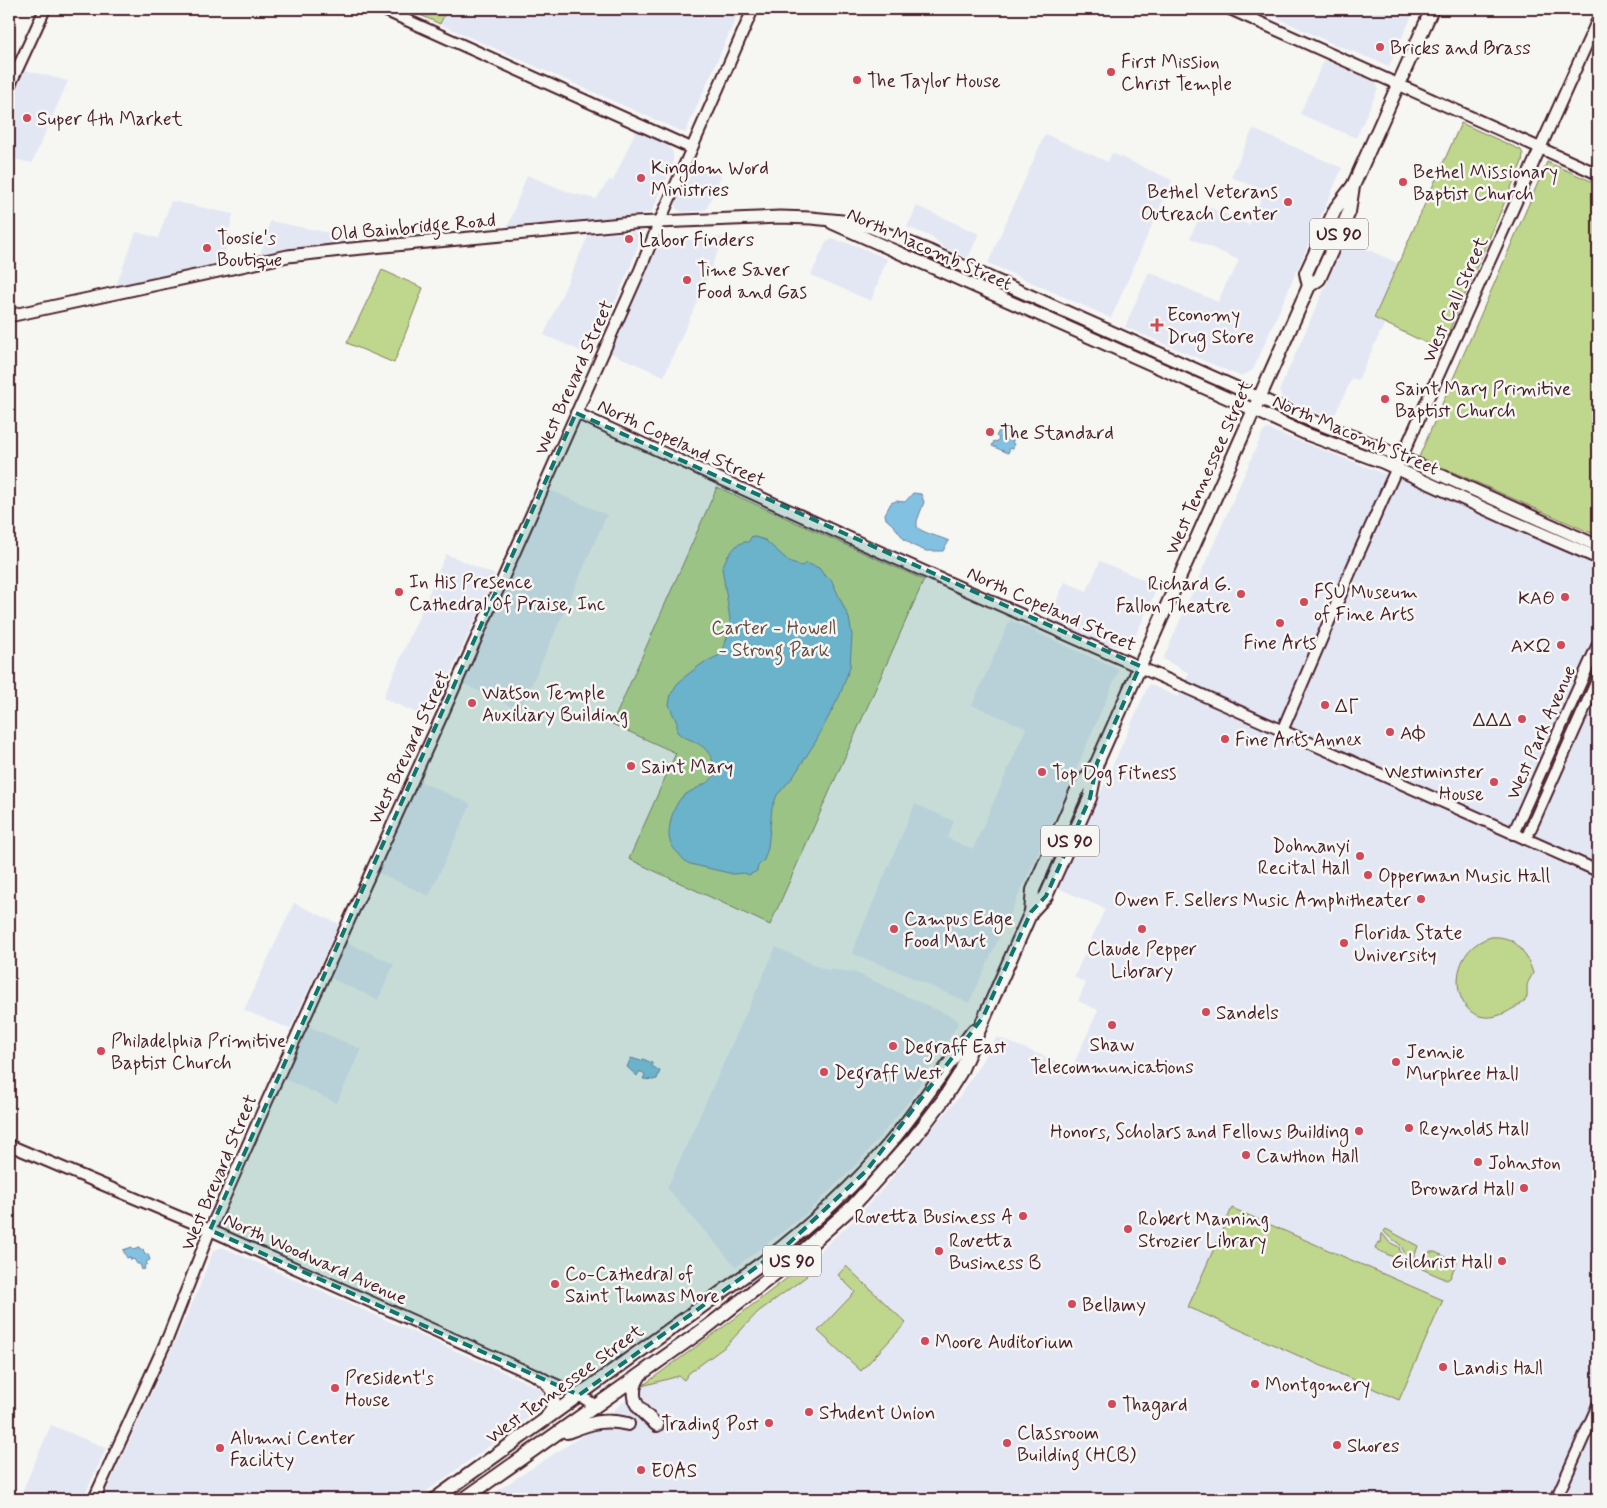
<svg xmlns="http://www.w3.org/2000/svg" width="1607" height="1508" font-family="Mynerve,sans-serif">
  <style>
    .built { fill: #e3e7f3 }
    .green { fill: #bfd68d; stroke: #847a5c }
    .water { fill: #83c1e3; stroke: #6c8099 }
    .lines { fill: none; stroke-linecap: round; stroke-linejoin: round }
    .tertiary-casing { stroke: #4a1f2b; stroke-width: 14 }
    .secondary-casing { stroke: #4a1f2b; stroke-width: 15 }
    .primary-casing { stroke: #4a1f2b; stroke-width: 16 }
    .tertiary { stroke: #f6f6f2; stroke-width: 10 }
    .secondary { stroke: #f6f6f2; stroke-width: 11 }
    .primary { stroke: #f6f6f2; stroke-width: 12 }
    .marked { fill: #0f766e; fill-opacity: 0.2; stroke: #0f766e; stroke-width: 4; stroke-dasharray: 10 6; stroke-linejoin: round }
    .poi-dot { fill: #d1495b; stroke: #f6f6f2; stroke-width: 2 }
    .labels { text-anchor: middle; stroke-width: 5; stroke-linejoin: round; paint-order: stroke }
    .shield { fill: #f6f6f2; stroke: #7e6067; stroke-width: 1 }
    .shield-label { font-size: 18px; font-weight: bold; fill: #4a1f2b }
    .poi-label { font-size: 19px; fill: #4a1f2b; stroke: #f6f6f2; text-anchor: start }
    .street-label { font-size: 19px; fill: #4a1f2b; stroke: #f6f6f2 }
    .park-label { font-size: 19px; fill: #674d44; stroke: #f6f6f2 }
  </style>
  <rect width="100%" height="100%" fill="#f6f6f2"/>
  <filter id="ink" filterUnits="userSpaceOnUse"><feTurbulence type="fractalNoise" baseFrequency=".02" numOctaves="2"/><feDisplacementMap in="SourceGraphic" scale="10" xChannelSelector="R" yChannelSelector="G"/><feConvolveMatrix kernelMatrix="1 2 1 2 8 2 1 2 1" color-interpolation-filters="sRGB"/></filter>
  <g filter="url(#ink)">
    <!-- built -->
    <g class="built">
      <path d="M447,9H740L685,133L440,24Z"/>
      <path d="M1269,9H1415L1389,66L1329,42L1267,13Z"/>
      <path d="M1324,60L1376,82L1378,89L1356,138L1300,114Z"/>
      <path d="M25,70L68,81L32,163L9,158V105Z"/>
      <path d="M1253,129L1342,168L1254,368L1250,372L1240,376L1125,327L1149,272L1218,302L1229,277L1231,278L1239,260L1190,238L1205,205L1249,225L1265,191L1231,177Z"/>
      <path d="M636,130L661,141L671,149L673,153V165L652,211L649,213L507,229L527,175L571,193L596,199L609,180L613,181Z"/>
      <path d="M1045,134L1108,162L1112,153L1172,180L1111,318L988,263Z"/>
      <path d="M695,164L721,176L706,210L685,212L680,211L676,208V199L692,166Z"/>
      <path d="M171,201L233,214L223,263L116,286L136,232L158,238Z"/>
      <path d="M917,206L979,234L968,258L945,248L932,237L907,227Z"/>
      <path d="M270,221L345,236L349,238L350,241L347,244L260,256Z"/>
      <path d="M639,231L641,236L631,265L592,356L544,335L588,236Z"/>
      <path d="M724,237L697,302L664,376L608,352L641,278L660,244L672,241Z"/>
      <path d="M833,239L858,246L887,259L871,301L811,275L826,242Z"/>
      <path d="M1346,240L1398,263L1374,318L1385,323L1358,380L1352,378L1333,419L1282,398L1279,391Z"/>
      <path d="M1268,429L1393,477L1397,469L1598,558V1499H484L588,1432L642,1386L737,1317L812,1258L858,1216L886,1185L962,1093L997,1037L1072,1068L1098,1010L1078,1001L1086,983L1074,977L1105,909L1058,888L1149,684L1178,697L1189,673L1163,659L1263,432Z"/>
      <path d="M548,489L607,515L520,711L462,683Z"/>
      <path d="M446,554L495,575L430,719L383,698Z"/>
      <path d="M1100,561L1158,586L1130,648L1097,643L1047,621L1065,582L1087,591Z"/>
      <path d="M1010,620L1119,670L1065,795L969,1003L890,968L853,954L852,952L915,804L954,821L947,838L973,849L1026,728L972,705Z"/>
      <path d="M419,781L471,804L429,896L377,872Z"/>
      <path d="M294,903L339,924L290,1029L244,1010Z"/>
      <path d="M346,942L394,964L378,1000L330,978Z"/>
      <path d="M776,947L824,969L854,972L955,1018L959,1022L910,1100L859,1162L807,1213L736,1267L667,1188Z"/>
      <path d="M308,1026L361,1049L337,1103L284,1079Z"/>
      <path d="M222,1247L537,1387L543,1391L547,1397L546,1405L416,1499H103L196,1295L213,1251Z"/>
      <path d="M51,1425L106,1448L83,1499H19Z"/>
    </g>
    <!-- green -->
    <g class="green">
      <path d="M407,9H447L440,24Z"/>
      <path d="M1461,123L1521,150L1523,154L1522,162L1441,350L1374,318Z"/>
      <path d="M1547,162L1598,184V536L1419,457Z"/>
      <path d="M382,270L423,288L394,363L347,343Z"/>
      <path d="M717,487L924,580L770,925L629,859L676,753L612,724Z"/>
      <path d="M1491,937C1516,935 1526,952 1533,973C1531,978 1527,982 1527,987C1527,992 1528,995 1526,999C1522,1005 1513,1008 1507,1012C1453,1039 1438,952 1491,937Z"/>
      <path d="M1232,1208L1443,1300L1399,1400L1188,1307Z"/>
      <path d="M1386,1229L1418,1246L1413,1261L1409,1260V1257C1404,1254 1404,1251 1401,1246C1396,1240 1389,1239 1384,1231Z"/>
      <path d="M1382,1233L1389,1242L1399,1247L1401,1254L1400,1260L1375,1249L1378,1242L1381,1243Z"/>
      <path d="M1429,1252H1435L1457,1262L1450,1278L1447,1280L1422,1269L1425,1257Z"/>
      <path d="M846,1266L906,1323L861,1371L818,1331L855,1292L838,1275Z"/>
      <path d="M800,1268L807,1276L758,1312L726,1346L689,1373L684,1380L679,1376L642,1386L737,1317Z"/>
    </g>
    <!-- water -->
    <g class="water">
      <path d="M999,431L1014,438L1012,443L1014,444L1013,449L1010,448L1008,453L992,446L994,441L997,442L999,438L996,436Z"/>
      <path d="M913,493L921,494L924,502L917,521V527C922,533 941,537 949,541L943,551H926L914,546L904,539L894,526L886,519L885,514L891,503L896,501L905,502Z"/>
      <path d="M752,536L765,540L791,563L802,566L806,563L819,568L824,575L831,579L842,603L849,618L852,635L850,667L840,695L816,741L793,777L777,795L772,808L768,848L764,860L758,866L757,871L749,875L744,873L733,874L690,864C685,862 683,859 679,854C667,843 668,835 671,819C673,812 676,804 681,798C692,788 708,786 716,774C714,759 708,748 695,742C688,738 683,738 677,732V723L669,705L671,694L677,684L687,675L703,663L720,655L723,650L729,631L730,619L722,568L727,557L737,545L744,542H748Z"/>
      <path d="M631,1058L641,1061L643,1059L652,1063V1066L660,1071L657,1079L653,1080L643,1079L645,1075L642,1072H639L637,1076L627,1067Z"/>
      <path d="M132,1247L133,1250L139,1248L140,1250L143,1249L145,1255L148,1254L150,1260L146,1262L147,1264L144,1266L145,1269L142,1270L140,1264H137L134,1259L131,1260L130,1257L127,1258L123,1250Z"/>
    </g>
    <g class="lines">
      <defs>
        <g id="tertiary">
          <path d="M382,9L691,148"/>
          <path d="M1230,9L1598,174"/>
          <path d="M9,87L45,9"/>
          <path d="M576,413L865,545L1598,871"/>
          <path d="M1282,731L1352,568L1598,19"/>
          <path d="M1513,834L1598,644"/>
          <path d="M1526,839L1598,678"/>
          <path d="M9,1145L210,1230L579,1395L596,1406"/>
          <path d="M94,1499L168,1337L210,1230L268,1099L444,711L640,270L659,223L753,9"/>
          <path d="M1556,1499L1598,1405"/>
        </g>
        <g id="secondary">
          <path d="M832,223L1252,409L1306,434L1382,462L1512,521L1598,558"/>
          <path d="M9,316L288,256L341,250L633,223L780,217L811,218L842,221L870,227L932,252L1302,417L1374,445L1598,546"/>
        </g>
        <g id="primary">
          <path d="M1309,286L1306,273L1336,208L1353,186"/>
          <path d="M1031,912L1046,896L1090,798L1096,768"/>
          <path d="M640,1375C625,1398 639,1410 657,1425"/>
          <path d="M539,1377C555,1386 558,1404 547,1417"/>
          <path d="M567,1432C591,1423 603,1418 628,1424"/>
          <path d="M435,1499L762,1263C809,1227 853,1188 891,1142C920,1107 945,1068 973,1031"/>
          <path d="M464,1499L707,1327L794,1259L852,1207L914,1138L943,1100L960,1073L1031,912L1033,890L1076,792L1097,763L1309,286L1319,279L1349,212L1353,186L1432,9"/>
        </g>
      </defs>
      <!-- tertiary casing -->
      <use href="#tertiary" class="tertiary-casing"/>
      <!-- secondary casing -->
      <use href="#secondary" class="secondary-casing"/>
      <!-- primary casing -->
      <use href="#primary" class="primary-casing"/>
      <!-- tertiary -->
      <use href="#tertiary" class="tertiary"/>
      <!-- secondary -->
      <use href="#secondary" class="secondary"/>
      <!-- primary -->
      <use href="#primary" class="primary"/>
    </g>
  </g>
  <!-- marked area -->
  <path class="marked" d="M576,413L1140,666L1097,763L1090,798L1046,896L1031,912L983,1017L867,1170L787,1245L579,1395L210,1230Z"/>
  <!-- markers -->
  <g class="poi-dot">
    <circle cx="1380" cy="47" r="5"/>
    <circle cx="1111" cy="72" r="5"/>
    <circle cx="857" cy="80" r="5"/>
    <circle cx="27" cy="118" r="5"/>
    <circle cx="641" cy="178" r="5"/>
    <circle cx="1403" cy="182" r="5"/>
    <circle cx="1288" cy="202" r="5"/>
    <circle cx="629" cy="239" r="5"/>
    <circle cx="207" cy="248" r="5"/>
    <circle cx="687" cy="280" r="5"/>
    <path d="M1154.5 317.5h5v5h5v5h-5v5h-5v-5h-5v-5h5z"/>
    <circle cx="1385" cy="399" r="5"/>
    <circle cx="990" cy="432" r="5"/>
    <circle cx="399" cy="592" r="5"/>
    <circle cx="1241" cy="594" r="5"/>
    <circle cx="1565" cy="597" r="5"/>
    <circle cx="1304" cy="602" r="5"/>
    <circle cx="1280" cy="623" r="5"/>
    <circle cx="1561" cy="645" r="5"/>
    <circle cx="472" cy="703" r="5"/>
    <circle cx="1325" cy="705" r="5"/>
    <circle cx="1522" cy="719" r="5"/>
    <circle cx="1390" cy="732" r="5"/>
    <circle cx="1225" cy="739" r="5"/>
    <circle cx="631" cy="766" r="5"/>
    <circle cx="1042" cy="772" r="5"/>
    <circle cx="1494" cy="782" r="5"/>
    <circle cx="1360" cy="856" r="5"/>
    <circle cx="1368" cy="875" r="5"/>
    <circle cx="1421" cy="899" r="5"/>
    <circle cx="894" cy="929" r="5"/>
    <circle cx="1142" cy="929" r="5"/>
    <circle cx="1344" cy="943" r="5"/>
    <circle cx="1206" cy="1012" r="5"/>
    <circle cx="1112" cy="1025" r="5"/>
    <circle cx="893" cy="1046" r="5"/>
    <circle cx="101" cy="1051" r="5"/>
    <circle cx="1396" cy="1062" r="5"/>
    <circle cx="824" cy="1072" r="5"/>
    <circle cx="1409" cy="1128" r="5"/>
    <circle cx="1359" cy="1131" r="5"/>
    <circle cx="1246" cy="1155" r="5"/>
    <circle cx="1478" cy="1162" r="5"/>
    <circle cx="1524" cy="1188" r="5"/>
    <circle cx="1023" cy="1216" r="5"/>
    <circle cx="1128" cy="1229" r="5"/>
    <circle cx="939" cy="1251" r="5"/>
    <circle cx="1502" cy="1261" r="5"/>
    <circle cx="555" cy="1284" r="5"/>
    <circle cx="1072" cy="1304" r="5"/>
    <circle cx="925" cy="1341" r="5"/>
    <circle cx="1443" cy="1367" r="5"/>
    <circle cx="1255" cy="1384" r="5"/>
    <circle cx="335" cy="1388" r="5"/>
    <circle cx="1112" cy="1404" r="5"/>
    <circle cx="809" cy="1412" r="5"/>
    <circle cx="769" cy="1423" r="5"/>
    <circle cx="1007" cy="1443" r="5"/>
    <circle cx="1337" cy="1445" r="5"/>
    <circle cx="220" cy="1448" r="5"/>
    <circle cx="641" cy="1470" r="5"/>
  </g>
  <g class="labels">
    <!-- shield labels -->
    <g class="shield">
      <rect x="1310" y="218.5" width="58" height="31" rx="4"/>
      <rect x="1041" y="825.5" width="58" height="31" rx="4"/>
      <rect x="763" y="1245.5" width="58" height="31" rx="4"/>
    </g>
    <g class="shield-label">
      <text x="1339" y="240">US 90</text>
      <text x="1070" y="847">US 90</text>
      <text x="792" y="1267">US 90</text>
    </g>
    <!-- poi labels -->
    <g class="poi-label">
      <text x="1390" y="54">Bricks and Brass</text>
      <text x="1121" y="68">First Mission<tspan x="1121" dy="22">Christ Temple</tspan></text>
      <text x="867" y="87">The Taylor House</text>
      <text x="37" y="125">Super 4th Market</text>
      <text x="651" y="174">Kingdom Word<tspan x="651" dy="22">Ministries</tspan></text>
      <text x="1413" y="178">Bethel Missionary<tspan x="1413" dy="22">Baptist Church</tspan></text>
      <text x="1278" y="198" text-anchor="end">Bethel Veterans<tspan x="1278" dy="22">Outreach Center</tspan></text>
      <text x="217" y="244">Toosie's<tspan x="217" dy="22">Boutique</tspan></text>
      <text x="639" y="246">Labor Finders</text>
      <text x="697" y="276">Time Saver<tspan x="697" dy="22">Food and Gas</tspan></text>
      <text x="1167" y="321">Economy<tspan x="1167" dy="22">Drug Store</tspan></text>
      <text x="1395" y="395">Saint Mary Primitive<tspan x="1395" dy="22">Baptist Church</tspan></text>
      <text x="1000" y="439">The Standard</text>
      <text x="409" y="588">In His Presence<tspan x="409" dy="22">Cathedral Of Praise, Inc</tspan></text>
      <text x="1231" y="590" text-anchor="end">Richard G.<tspan x="1231" dy="22">Fallon Theatre</tspan></text>
      <text x="1314" y="598">FSU Museum<tspan x="1314" dy="22">of Fine Arts</tspan></text>
      <text x="1555" y="604" text-anchor="end">ΚΑΘ</text>
      <text x="1280" y="649" text-anchor="middle">Fine Arts</text>
      <text x="1551" y="652" text-anchor="end">ΑΧΩ</text>
      <text x="482" y="699">Watson Temple<tspan x="482" dy="22">Auxiliary Building</tspan></text>
      <text x="1335" y="712">ΔΓ</text>
      <text x="1512" y="726" text-anchor="end">ΔΔΔ</text>
      <text x="1400" y="739">ΑΦ</text>
      <text x="1235" y="746">Fine Arts Annex</text>
      <text x="641" y="773">Saint Mary</text>
      <text x="1484" y="778" text-anchor="end">Westminster<tspan x="1484" dy="22">House</tspan></text>
      <text x="1052" y="779">Top Dog Fitness</text>
      <text x="1350" y="852" text-anchor="end">Dohnanyi<tspan x="1350" dy="22">Recital Hall</tspan></text>
      <text x="1378" y="882">Opperman Music Hall</text>
      <text x="1411" y="906" text-anchor="end">Owen F. Sellers Music Amphitheater</text>
      <text x="904" y="925">Campus Edge<tspan x="904" dy="22">Food Mart</tspan></text>
      <text x="1354" y="939">Florida State<tspan x="1354" dy="22">University</tspan></text>
      <text x="1142" y="955" text-anchor="middle">Claude Pepper<tspan x="1142" dy="22">Library</tspan></text>
      <text x="1216" y="1019">Sandels</text>
      <text x="111" y="1047">Philadelphia Primitive<tspan x="111" dy="22">Baptist Church</tspan></text>
      <text x="1112" y="1051" text-anchor="middle">Shaw<tspan x="1112" dy="22">Telecommunications</tspan></text>
      <text x="903" y="1053">Degraff East</text>
      <text x="1406" y="1058">Jennie<tspan x="1406" dy="22">Murphree Hall</tspan></text>
      <text x="834" y="1079">Degraff West</text>
      <text x="1419" y="1135">Reynolds Hall</text>
      <text x="1349" y="1138" text-anchor="end">Honors, Scholars and Fellows Building</text>
      <text x="1256" y="1162">Cawthon Hall</text>
      <text x="1488" y="1169">Johnston</text>
      <text x="1514" y="1195" text-anchor="end">Broward Hall</text>
      <text x="1013" y="1223" text-anchor="end">Rovetta Business A</text>
      <text x="1138" y="1225">Robert Manning<tspan x="1138" dy="22">Strozier Library</tspan></text>
      <text x="949" y="1247">Rovetta<tspan x="949" dy="22">Business B</tspan></text>
      <text x="1492" y="1268" text-anchor="end">Gilchrist Hall</text>
      <text x="565" y="1280">Co-Cathedral of<tspan x="565" dy="22">Saint Thomas More</tspan></text>
      <text x="1082" y="1311">Bellamy</text>
      <text x="935" y="1348">Moore Auditorium</text>
      <text x="1453" y="1374">Landis Hall</text>
      <text x="345" y="1384">President's<tspan x="345" dy="22">House</tspan></text>
      <text x="1265" y="1391">Montgomery</text>
      <text x="1122" y="1411">Thagard</text>
      <text x="819" y="1419">Student Union</text>
      <text x="759" y="1430" text-anchor="end">Trading Post</text>
      <text x="1017" y="1439">Classroom<tspan x="1017" dy="22">Building (HCB)</tspan></text>
      <text x="230" y="1444">Alumni Center<tspan x="230" dy="22">Facility</tspan></text>
      <text x="1347" y="1452">Shores</text>
      <text x="651" y="1477">EOAS</text>
    </g>
    <!-- street labels -->
    <g class="street-label">
      <text transform="translate(413 226) rotate(-5)" y="7">Old Bainbridge Road</text>
      <text transform="translate(930 248) rotate(24)" y="7">North Macomb Street</text>
      <text transform="translate(1454 299) rotate(-66)" y="7">West Call Street</text>
      <text transform="translate(573 377) rotate(-66)" y="7">West Brevard Street</text>
      <text transform="translate(1356 434) rotate(23)" y="7">North Macomb Street</text>
      <text transform="translate(682 442) rotate(25)" y="7">North Copeland Street</text>
      <text transform="translate(1208 467) rotate(-66)" y="7">West Tennessee Street</text>
      <text transform="translate(1052 608) rotate(24)" y="7">North Copeland Street</text>
      <text transform="translate(1540 732) rotate(-66)" y="7">West Park Avenue</text>
      <text transform="translate(408 747) rotate(-65)" y="7">West Brevard Street</text>
      <text transform="translate(218 1172) rotate(-67)" y="7">West Brevard Street</text>
      <text transform="translate(316 1258) rotate(24)" y="7">North Woodward Avenue</text>
      <text transform="translate(564 1383) rotate(-36)" y="7">West Tennessee Street</text>
    </g>
    <!-- park labels -->
    <g class="park-label">
      <text x="774" y="634">Carter - Howell<tspan x="774" dy="22">- Strong Park</tspan></text>
    </g>
  </g>
  <!-- margin -->
  <rect width="1607" height="1508" fill="none" stroke="#f6f6f2" stroke-width="30"/>
  <rect x="15" y="15" width="1577" height="1478" fill="none" stroke="#4a1f2b" stroke-width="2" filter="url(#ink)"/>
</svg>
